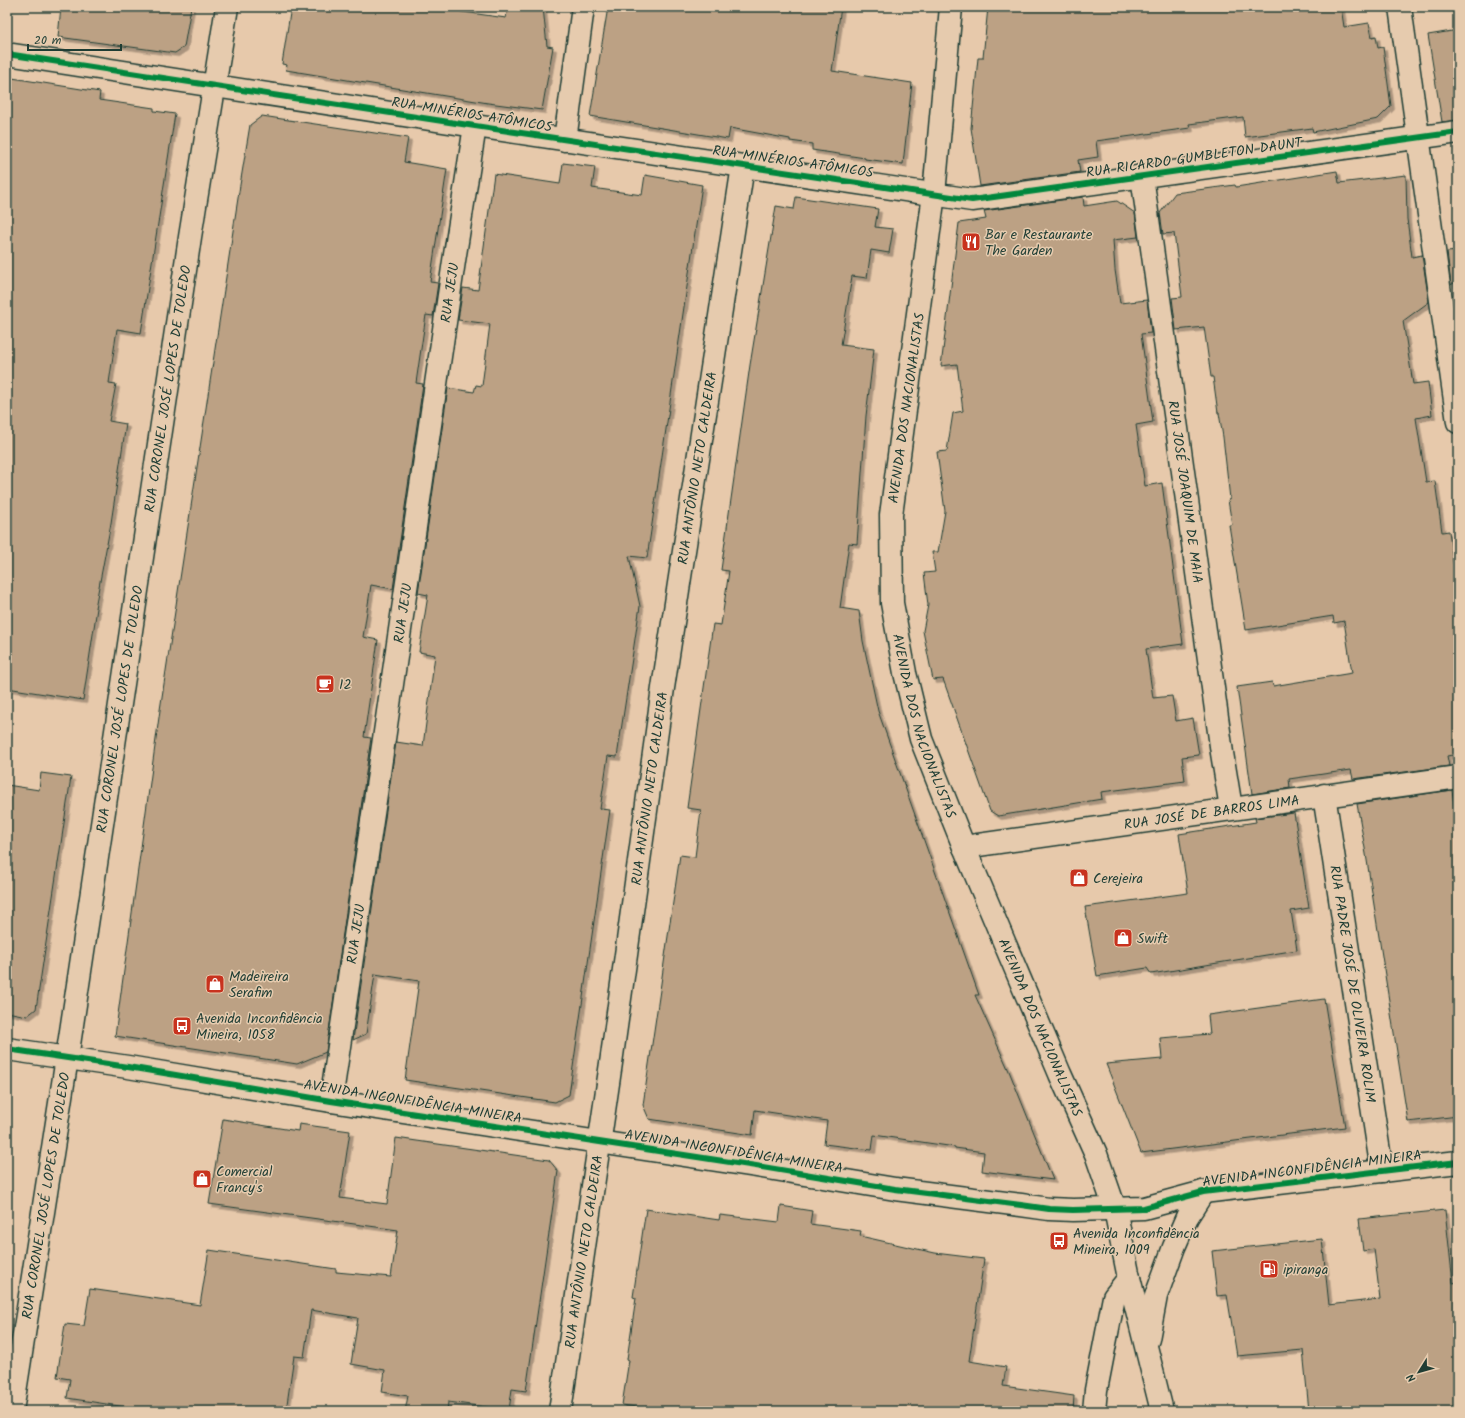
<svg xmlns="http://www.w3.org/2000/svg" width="1465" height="1418" font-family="Kalam,sans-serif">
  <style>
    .building { fill: #bca184; stroke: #1f3d34; filter: url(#shadow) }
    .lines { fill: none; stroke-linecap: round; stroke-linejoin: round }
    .minor-casing { stroke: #1f3d34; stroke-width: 25 }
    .tertiary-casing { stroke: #1f3d34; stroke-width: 25 }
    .secondary-casing { stroke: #1f3d34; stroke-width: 25 }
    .minor { stroke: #e6cbae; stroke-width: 22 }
    .tertiary { stroke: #e6cbae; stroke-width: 22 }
    .secondary { stroke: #e6cbae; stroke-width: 22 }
    .cycleway-casing { stroke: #e6cbae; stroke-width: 8 }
    .cycleway { stroke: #00873e; stroke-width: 6 }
    .labels { text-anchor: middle; stroke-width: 3; stroke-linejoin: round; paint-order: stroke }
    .street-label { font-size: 14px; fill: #1f3d34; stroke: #e6cbae }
    .poi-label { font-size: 14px; fill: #1f3d34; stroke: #e6cbae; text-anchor: start }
  </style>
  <defs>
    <filter id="shadow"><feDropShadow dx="3.5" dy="3.5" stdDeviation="0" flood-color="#0004"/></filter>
  </defs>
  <rect width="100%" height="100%" fill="#e7c9ab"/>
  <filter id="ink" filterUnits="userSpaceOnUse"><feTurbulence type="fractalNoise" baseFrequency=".025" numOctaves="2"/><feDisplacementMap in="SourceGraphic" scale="8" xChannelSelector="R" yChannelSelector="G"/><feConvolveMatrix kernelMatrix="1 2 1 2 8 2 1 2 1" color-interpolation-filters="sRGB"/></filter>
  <g filter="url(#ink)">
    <!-- building -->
    <g class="building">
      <path d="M61,7H191L184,47L175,53L58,37Z"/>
      <path d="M291,7H457L456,11L506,18L508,7H543L547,46L553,47L542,110L488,103L286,70L287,65L282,64Z"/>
      <path d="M608,7H841L832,71L912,83L903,164L865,159V158L812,150V144L790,141V139L730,128L728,139L590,116Z"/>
      <path d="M988,7H1341L1344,27L1369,23L1372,37L1376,36L1378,48L1383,47L1391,106L1378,119L1313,132L1312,128L1245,137L1243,117L1189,124L1190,128L1096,141L1098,157L1078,160L1080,172L980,186L971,128L978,58H983Z"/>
      <path d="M1458,30V120L1442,122L1428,35Z"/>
      <path d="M12,78L100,92L99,100L154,108V111L175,114L141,333L117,329L109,383L116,384L109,421L126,424L111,523L95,608H97L83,700L7,688V101H9Z"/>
      <path d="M262,116L408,138L404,162L447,169L430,282L438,283L433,316L426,315L416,383L423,384L393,589L371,585L363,637L378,640L364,737L371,738L326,1052L297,1064L115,1036L160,710L240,185L250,125Z"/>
      <path d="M563,163L595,167L592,188L642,195L645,175L702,185L647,558L629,556L640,606L617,757L608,756L600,809L610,810L569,1095L555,1102L405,1080L419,981L375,974L366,1034L353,1040L396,742L423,746L435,655L419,652L428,595L418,593L448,388L474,392L476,385L482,386L490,324L458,320L463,288L478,290L494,174L560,184Z"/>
      <path d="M1337,171L1339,183L1406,175L1407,219L1412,257L1422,255L1429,302L1403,321L1413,384L1428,382L1432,415L1416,418L1426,482L1435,481L1442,532L1449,531L1458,598V754L1447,756L1449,766L1353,779L1351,770L1289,779L1290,788L1252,794L1237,687L1272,682L1273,686L1352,673L1344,621L1334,623L1333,616L1246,630L1229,525H1232L1228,500L1230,499L1223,437L1219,413H1218L1213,377H1211L1204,327L1176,330L1172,298L1182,297L1174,233L1163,234L1160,213L1175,193L1235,185L1236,187Z"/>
      <path d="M796,197L878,209L875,227L893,229L889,253L871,250L867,278L852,276L841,345L874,349L866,416L857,544L849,543L840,608L859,611L863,641L878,711L979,995H975L1009,1071L1053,1180L982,1171L984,1152L955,1148V1147L874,1135L872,1150L824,1144L827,1121L755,1110L752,1135L649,1119L643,1105L680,855L695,857L701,810L687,808L713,624L721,625L729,571L721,570L750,365L776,206L794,209Z"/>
      <path d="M1083,197L1084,206L1117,201L1135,213L1138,237L1113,240L1115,270L1120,303L1147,300L1151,333L1141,334L1153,422L1136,425L1145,486L1162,483L1183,644L1146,649L1153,698L1172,696L1176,721L1193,718L1199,755L1182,757L1185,781L1101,792L1102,799L998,816L990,811L943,679L933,680L923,631L928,605L924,573L935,572L932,552H938L945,511L937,452L947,451L953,413L963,411L957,364L941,366L959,223L986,219L984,211Z"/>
      <path d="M1458,251V280L1451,285L1447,252Z"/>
      <path d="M41,773L71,777L36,1009L27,1016L7,1012V785L39,790Z"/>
      <path d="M1452,790L1458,833V1116L1408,1122L1366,854L1357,804Z"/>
      <path d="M1294,813L1309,908L1291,911L1297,950L1151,974L1147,968L1097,976L1085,907L1188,893L1179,834L1256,822L1255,818Z"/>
      <path d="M1324,999L1345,1127L1141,1153L1106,1064L1162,1059L1160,1038L1210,1034L1208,1015Z"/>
      <path d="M223,1119L298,1131L299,1124L350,1131L340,1198L387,1204L396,1138L549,1160L558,1171L526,1391L512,1389L509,1410L448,1402L447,1411H405L408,1396L382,1392L385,1370L351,1364L358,1318L311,1310L304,1357L294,1356L286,1411H152L67,1398L70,1379L57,1377L65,1324L84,1326L90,1289L200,1305L209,1250L336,1269V1272L391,1277L398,1230L209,1204Z"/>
      <path d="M781,1206L812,1211L810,1224L861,1231L860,1236L935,1253L984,1259L969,1361L1006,1367L1003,1386L1074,1396L1073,1411H664L622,1405L629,1360L627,1359L636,1298L633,1297L646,1209L719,1220L720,1215L779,1222Z"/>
      <path d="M1445,1210L1453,1283L1458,1282V1411H1309L1303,1350L1237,1356L1227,1295L1217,1296L1212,1251L1322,1239L1329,1305L1380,1299L1374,1249L1363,1251L1359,1219Z"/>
    </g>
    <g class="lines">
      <defs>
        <g id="minor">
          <path d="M1400,7L1458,422"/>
          <path d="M7,54L475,126L972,200L1458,132"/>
          <path d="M565,140L583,7"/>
          <path id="s1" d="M1142,176L1222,753L1231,808"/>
          <path id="s2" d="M1324,795L1382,1171"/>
          <path id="s3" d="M964,847L1458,777"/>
          <path id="s4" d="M331,1101L454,261L475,126"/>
          <path id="s5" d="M12,1411L67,1058L190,237L227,7"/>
          <path id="s6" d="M560,1411L611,1063L663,688L743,166"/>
          <path d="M1094,1411L1096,1390L1114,1297L1129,1278"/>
        </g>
        <path id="tertiary" d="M7,1049L128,1067L331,1101L756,1166L895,1189L1021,1205L1049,1209L1073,1210L1144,1208L1203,1192L1458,1162"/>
        <g id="secondary">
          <path id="s7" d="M951,7L934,194L891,515L892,603L905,673L921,739L964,847L1060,1074L1096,1154L1115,1209L1129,1278L1162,1411"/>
          <path d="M1148,1339L1156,1296L1174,1247L1187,1217L1203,1192"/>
        </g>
      </defs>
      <!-- minor casing -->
      <use href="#minor" class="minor-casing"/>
      <!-- tertiary casing -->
      <use href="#tertiary" class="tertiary-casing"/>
      <!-- secondary casing -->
      <use href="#secondary" class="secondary-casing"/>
      <!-- minor -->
      <use href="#minor" class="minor"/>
      <!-- tertiary -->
      <use href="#tertiary" class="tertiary"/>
      <!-- secondary -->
      <use href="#secondary" class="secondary"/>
      <defs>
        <g id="cycleway">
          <path d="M7,54L475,126L972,200L1458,132"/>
          <path d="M7,1049L128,1067L331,1101L756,1166L895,1189L1021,1205L1049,1209L1073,1210L1144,1208L1203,1192L1458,1162"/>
        </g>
      </defs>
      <!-- cycleway casing -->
      <use href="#cycleway" class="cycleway-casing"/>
      <!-- cycleway -->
      <use href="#cycleway" class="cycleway"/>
    </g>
  </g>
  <!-- icons -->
  <defs>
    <symbol id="restaurant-square" viewBox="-11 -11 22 22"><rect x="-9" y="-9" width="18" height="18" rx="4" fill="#c8321e" stroke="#e6cbae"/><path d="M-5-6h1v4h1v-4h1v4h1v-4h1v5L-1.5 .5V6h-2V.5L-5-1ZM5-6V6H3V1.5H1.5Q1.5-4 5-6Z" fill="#fff"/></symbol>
    <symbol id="cafe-square" viewBox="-11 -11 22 22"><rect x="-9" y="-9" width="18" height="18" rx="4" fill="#c8321e" stroke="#e6cbae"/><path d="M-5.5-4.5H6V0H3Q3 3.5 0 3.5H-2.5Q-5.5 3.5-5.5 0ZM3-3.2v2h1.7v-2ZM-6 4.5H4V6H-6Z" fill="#fff"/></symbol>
    <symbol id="shop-square" viewBox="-11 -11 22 22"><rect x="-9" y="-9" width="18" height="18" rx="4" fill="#c8321e" stroke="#e6cbae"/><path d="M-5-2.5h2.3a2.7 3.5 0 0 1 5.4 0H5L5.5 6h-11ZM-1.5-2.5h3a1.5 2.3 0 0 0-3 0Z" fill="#fff"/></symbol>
    <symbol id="bus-square" viewBox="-11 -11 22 22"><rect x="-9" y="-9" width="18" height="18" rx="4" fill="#c8321e" stroke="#e6cbae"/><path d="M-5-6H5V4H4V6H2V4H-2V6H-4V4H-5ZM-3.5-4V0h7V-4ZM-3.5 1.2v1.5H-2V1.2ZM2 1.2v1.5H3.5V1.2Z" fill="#fff"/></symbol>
    <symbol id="fuel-square" viewBox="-11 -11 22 22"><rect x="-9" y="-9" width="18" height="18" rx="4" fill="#c8321e" stroke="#e6cbae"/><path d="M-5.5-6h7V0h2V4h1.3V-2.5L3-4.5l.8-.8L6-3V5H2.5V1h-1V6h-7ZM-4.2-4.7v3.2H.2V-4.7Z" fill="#fff"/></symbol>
  </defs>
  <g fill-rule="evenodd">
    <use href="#restaurant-square" x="960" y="231" width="22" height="22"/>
    <use href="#cafe-square" x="314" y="673" width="22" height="22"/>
    <use href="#shop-square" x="1068" y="867" width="22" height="22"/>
    <use href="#shop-square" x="1112" y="927" width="22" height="22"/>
    <use href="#shop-square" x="204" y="973" width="22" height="22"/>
    <use href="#bus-square" x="171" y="1015" width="22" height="22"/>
    <use href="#shop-square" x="191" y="1168" width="22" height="22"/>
    <use href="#bus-square" x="1048" y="1230" width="22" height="22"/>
    <use href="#fuel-square" x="1258" y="1258" width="22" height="22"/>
  </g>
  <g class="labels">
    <!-- street labels -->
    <g class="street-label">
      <text transform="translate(472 114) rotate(9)" y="5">RUA MINÉRIOS ATÔMICOS</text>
      <text transform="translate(1194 157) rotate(-8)" y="5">RUA RICARDO GUMBLETON DAUNT</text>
      <text transform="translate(793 161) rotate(8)" y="5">RUA MINÉRIOS ATÔMICOS</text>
      <text dy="5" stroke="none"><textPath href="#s4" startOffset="817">RUA JEJU</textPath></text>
      <text dy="5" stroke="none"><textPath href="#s5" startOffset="1034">RUA CORONEL JOSÉ LOPES DE TOLEDO</textPath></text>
      <text transform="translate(906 408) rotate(-82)" y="5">AVENIDA DOS NACIONALISTAS</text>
      <text dy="5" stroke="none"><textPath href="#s6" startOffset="953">RUA ANTÔNIO NETO CALDEIRA</textPath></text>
      <text dy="5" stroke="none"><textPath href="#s1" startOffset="319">RUA JOSÉ JOAQUIM DE MAIA</textPath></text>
      <text dy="5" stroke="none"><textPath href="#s4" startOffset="493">RUA JEJU</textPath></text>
      <text dy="5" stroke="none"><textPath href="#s5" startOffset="710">RUA CORONEL JOSÉ LOPES DE TOLEDO</textPath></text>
      <text dy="5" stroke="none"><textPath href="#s7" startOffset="727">AVENIDA DOS NACIONALISTAS</textPath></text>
      <text dy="5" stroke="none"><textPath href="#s6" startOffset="629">RUA ANTÔNIO NETO CALDEIRA</textPath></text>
      <text dy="5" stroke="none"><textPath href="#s3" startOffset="250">RUA JOSÉ DE BARROS LIMA</textPath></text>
      <text dy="5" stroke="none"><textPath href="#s4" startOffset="169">RUA JEJU</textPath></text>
      <text dy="5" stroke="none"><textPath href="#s2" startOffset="191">RUA PADRE JOSÉ DE OLIVEIRA ROLIM</textPath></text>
      <text dy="5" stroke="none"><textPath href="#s7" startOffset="1051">AVENIDA DOS NACIONALISTAS</textPath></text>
      <text transform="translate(413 1101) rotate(9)" y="5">AVENIDA INCONFIDÊNCIA MINEIRA</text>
      <text transform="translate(734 1151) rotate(9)" y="5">AVENIDA INCONFIDÊNCIA MINEIRA</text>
      <text transform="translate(1312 1168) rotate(-7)" y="5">AVENIDA INCONFIDÊNCIA MINEIRA</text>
      <text dy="5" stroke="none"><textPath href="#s5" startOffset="218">RUA CORONEL JOSÉ LOPES DE TOLEDO</textPath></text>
      <text dy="5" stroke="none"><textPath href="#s6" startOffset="161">RUA ANTÔNIO NETO CALDEIRA</textPath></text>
    </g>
    <!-- poi labels -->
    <g class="poi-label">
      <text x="985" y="239">Bar e Restaurante<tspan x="985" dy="16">The Garden</tspan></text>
      <text x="339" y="689">12</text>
      <text x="1093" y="883">Cerejeira</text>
      <text x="1137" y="943">Swift</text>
      <text x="229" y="981">Madeireira<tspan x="229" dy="16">Serafim</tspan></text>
      <text x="196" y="1023">Avenida Inconfidência<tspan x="196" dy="16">Mineira, 1058</tspan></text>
      <text x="216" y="1176">Comercial<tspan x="216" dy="16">Francy's</tspan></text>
      <text x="1073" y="1238">Avenida Inconfidência<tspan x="1073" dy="16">Mineira, 1009</tspan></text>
      <text x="1283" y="1274">ipiranga</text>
    </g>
  </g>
  <!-- margin -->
  <rect width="1465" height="1418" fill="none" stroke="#e6cbae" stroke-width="24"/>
  <rect x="12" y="12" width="1441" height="1394" fill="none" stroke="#1f3d34" stroke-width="1.5" filter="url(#ink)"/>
  <!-- north arrow -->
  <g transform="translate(1419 1372) rotate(233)" stroke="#e6cbae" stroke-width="3" paint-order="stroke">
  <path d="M0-3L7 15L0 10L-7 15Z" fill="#1f3d34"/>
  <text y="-6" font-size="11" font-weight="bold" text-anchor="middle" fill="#1f3d34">N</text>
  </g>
  <!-- scale -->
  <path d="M28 44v6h93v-6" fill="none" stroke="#1f3d34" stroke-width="2"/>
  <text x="34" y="44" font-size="12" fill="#1f3d34" stroke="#e6cbae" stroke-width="3" paint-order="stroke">20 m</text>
</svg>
